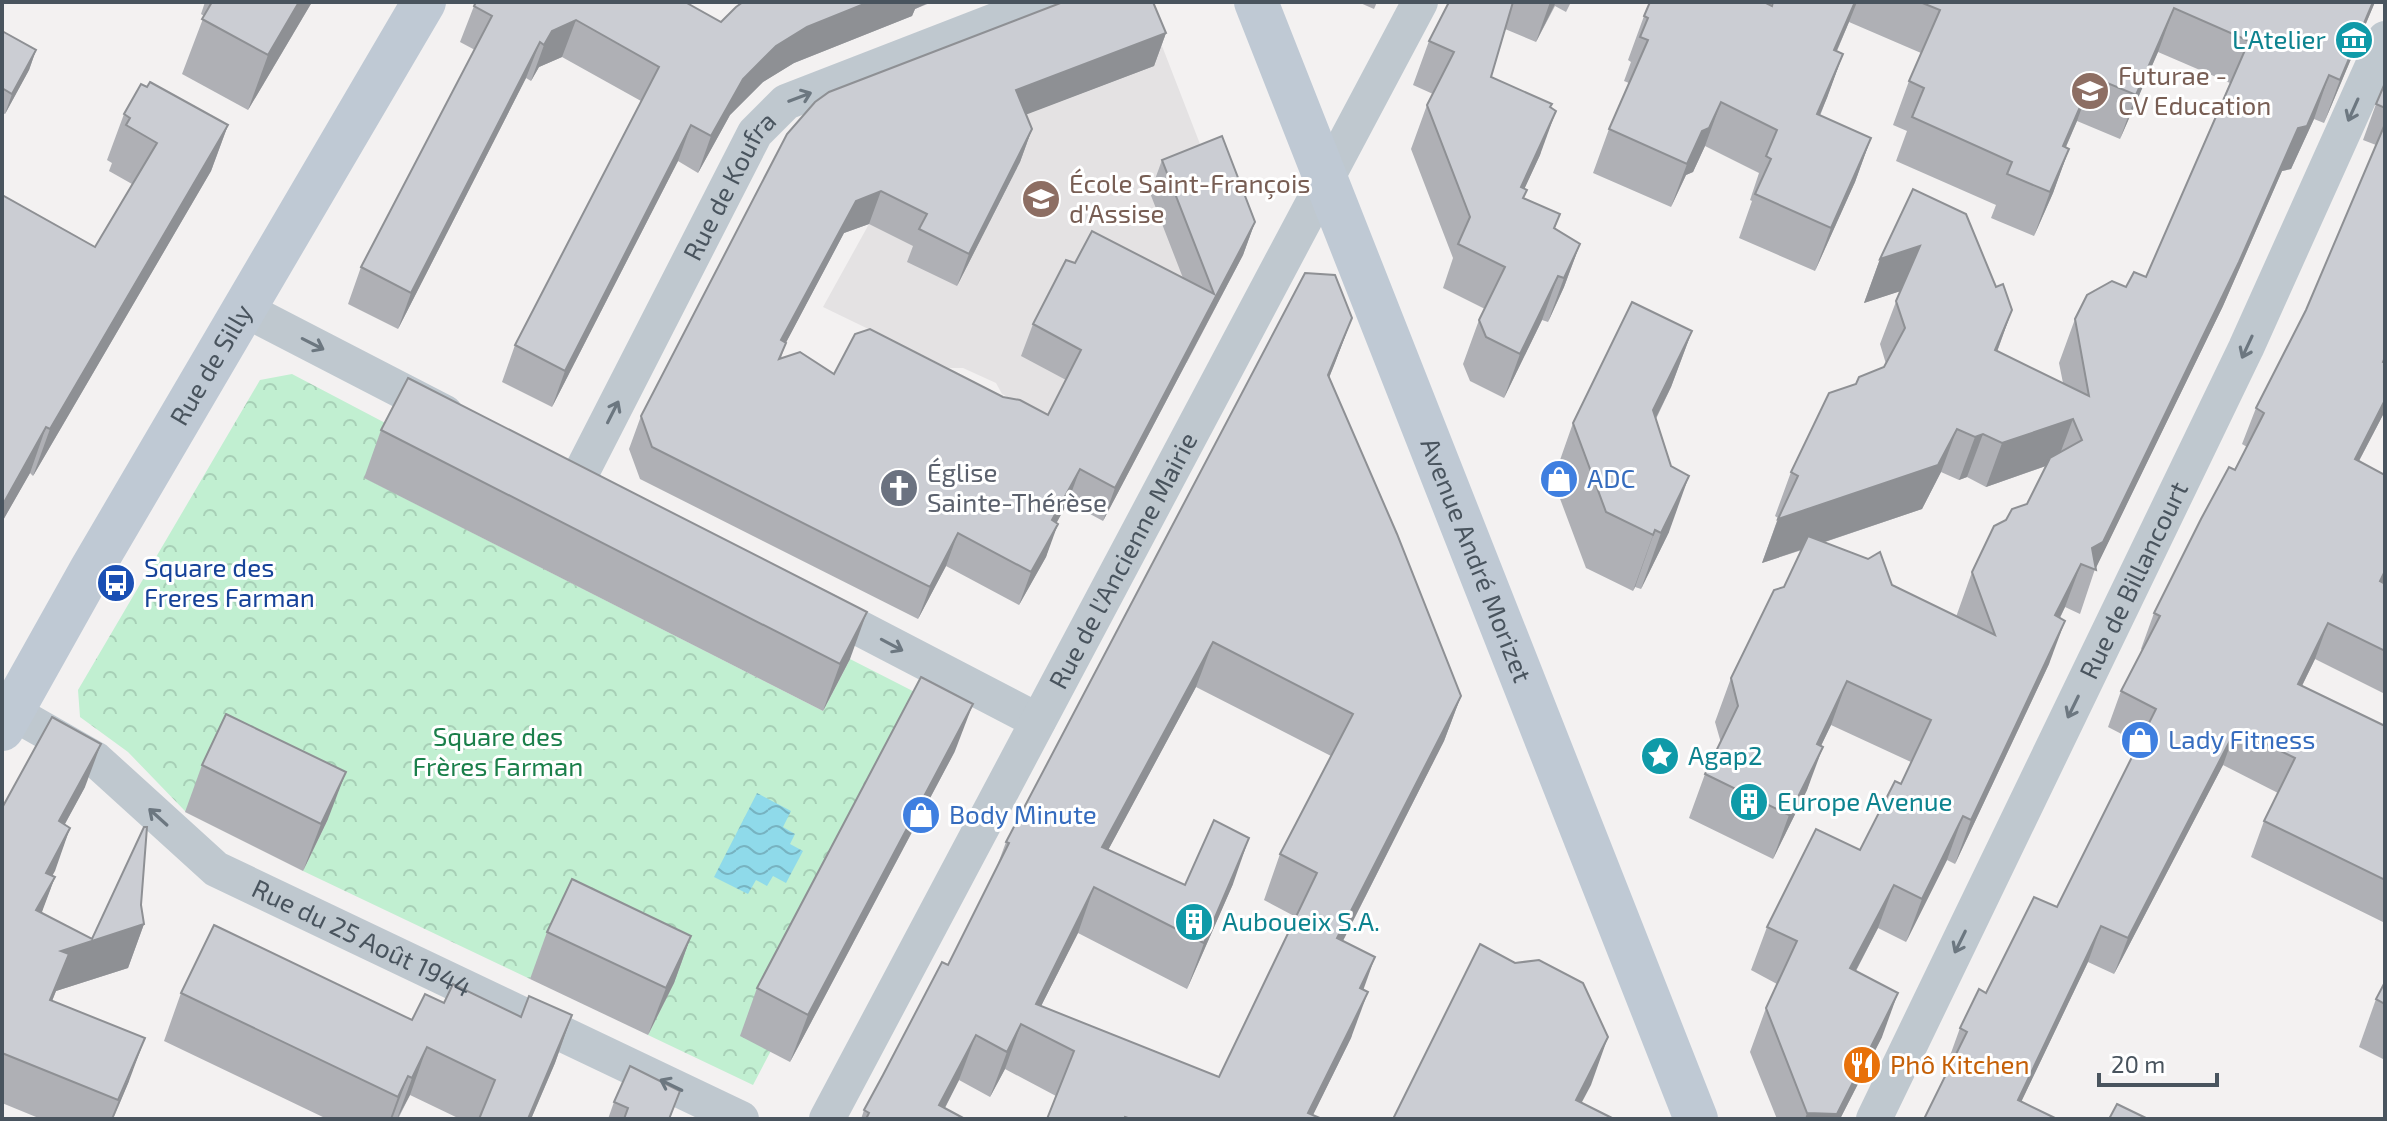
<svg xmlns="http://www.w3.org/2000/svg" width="2387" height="1121" font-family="'Exo 2',sans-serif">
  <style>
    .education { fill: #e4e2e3 }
    .park { fill: url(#park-crowns) }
    .water { fill: url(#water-waves) }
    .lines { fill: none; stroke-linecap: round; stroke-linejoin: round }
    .minor { stroke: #bfc8cf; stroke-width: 36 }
    .secondary { stroke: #bfc9d4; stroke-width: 44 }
    .wall { fill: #afb0b5; fill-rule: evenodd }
    .shaded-wall { fill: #8e9094 }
    .building { fill: #cbcdd3; stroke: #8e9094; stroke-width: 2; fill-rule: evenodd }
    .oneway { stroke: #6c7780 }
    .labels { text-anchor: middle; stroke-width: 6; stroke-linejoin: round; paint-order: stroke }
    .culture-label { font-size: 26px; fill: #0d838f; stroke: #fff; text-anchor: start }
    .education-label { font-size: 26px; fill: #785e54; stroke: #fff; text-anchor: start }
    .street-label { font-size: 26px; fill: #49545e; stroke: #fff }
    .worship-label { font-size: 26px; fill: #5b616d; stroke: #fff; text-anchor: start }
    .shop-label { font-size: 26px; fill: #366cbe; stroke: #fff; text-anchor: start }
    .transit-label { font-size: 26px; fill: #164399; stroke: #fff; text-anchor: start }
    .park-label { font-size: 26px; fill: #1a7f4a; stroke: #fff }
    .food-label { font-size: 26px; fill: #c56008; stroke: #fff; text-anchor: start }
  </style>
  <defs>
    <pattern id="park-crowns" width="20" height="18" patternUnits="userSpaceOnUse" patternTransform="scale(2)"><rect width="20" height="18" fill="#c1efd1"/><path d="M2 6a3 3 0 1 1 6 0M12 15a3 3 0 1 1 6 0" fill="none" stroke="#a7cfb6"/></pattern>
    <pattern id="water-waves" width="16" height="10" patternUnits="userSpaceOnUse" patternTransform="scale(2)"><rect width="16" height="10" fill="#8fdaea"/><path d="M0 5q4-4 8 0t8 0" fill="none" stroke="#77b3c1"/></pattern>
  </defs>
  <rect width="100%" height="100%" fill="#f3f1f1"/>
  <!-- education -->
  <path class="education" d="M1145,2L1243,255L1187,363L1102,319L1051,419L1002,394L996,383L963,368H949L823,307L869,224Z"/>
  <!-- park -->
  <path class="park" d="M292,374L391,426L365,478L823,711L850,659L950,710L753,1085L648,1035L673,984L555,927L530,979L303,871L328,819L185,811L128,752L80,717L78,690L260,380Z"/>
  <!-- water -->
  <path class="water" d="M757,793L791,811L783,827L795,834L790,844L803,851L786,883L773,876L767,886L756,880L748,894L714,877Z"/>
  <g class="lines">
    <!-- minor -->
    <g class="minor">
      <path d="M244,309L445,413"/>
      <path id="s1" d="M577,481L755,133L786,102L1044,2"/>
      <path d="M817,606L1038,721"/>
      <path id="s2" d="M12,712L96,760L216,869L741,1119"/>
      <path id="s3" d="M827,1119L1420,2"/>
      <path id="s4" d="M1874,1119L2246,348L2385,39"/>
    </g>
    <!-- secondary -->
    <g class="secondary">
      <path id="s5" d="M1256,2L1696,1119"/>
      <path id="s6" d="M2,729L91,570L424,2"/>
    </g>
  </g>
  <!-- wall -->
  <g class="wall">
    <path d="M205,2H312L248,110L182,74L204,16L201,14Z"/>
    <path d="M1358,2H1377L1374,9Z"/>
    <path d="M1449,2H1571L1566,12L1555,6L1536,42L1505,29L1491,77L1551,108L1540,155L1524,189V198L1560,214L1555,228L1580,244L1564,287L1548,322L1542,320L1504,398L1470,381L1463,364L1479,320L1485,309L1443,288L1453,258L1411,149L1427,105L1433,94L1413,85L1429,41Z"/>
    <path d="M1773,2H2375L2324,123L2314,119L2291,169L2282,171L2223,306L2095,569L2080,614L2065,607L2060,618L2049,664L1955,864L1947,860L1906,942L1878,928L1856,971L1882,1037L1840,1119H1777L1750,1052L1766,1008L1777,984L1751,970L1767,927L1860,850L1901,784L1911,762L1831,725L1821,746L1807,790L1773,859L1689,818L1705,774L1721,743L1715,722L1731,678L1784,587L1802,550L1762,563L1778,518L1775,516L1791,472L1856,384L1884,367L1886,364L1880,344L1900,291L1864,303L1880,259L1996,287L2012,310L1997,352L2063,383L2059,363L2075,319L2126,287L2146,277L2230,83L2158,52L2120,139L2077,121L2066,147L2069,149L2053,193L2034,236L1991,218L1996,205L1896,161L1907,131L1893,125L1909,81L1921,53L1849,22L1837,51L1843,54L1820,116L1871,138L1855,182L1815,271L1739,238L1752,201L1750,200L1759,173L1705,146L1693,172L1686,175L1671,207L1593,173L1609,129L1629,83L1624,81L1631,62L1628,60L1644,16L1772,6ZM2046,466L2027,504L2006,520L1972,572L1956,617L1892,585L1825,542L1922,509L1941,472L1959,480L1967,477L1986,487Z"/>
    <path d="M930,3L915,9L912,16L794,63L763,82L730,115L698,173L678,161L552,407L502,382L515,345L641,101L562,57L539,67L531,81L526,78L398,329L348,304L361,267L475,50L460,42L474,6L721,22Z"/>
    <path d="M2,31L36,50L29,70L5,114L2,113Z"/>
    <path d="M1166,33L1154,66L1026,114L1032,129L1020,162L957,286L907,262L913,246L869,224L844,233L786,342L781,358L834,374L1003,397L1048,415L1066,380L1021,356L1033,324L1075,263L1183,278L1150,193L1162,160L1255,222L1243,255L1103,521L1068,502L1056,523L1046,557L1019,605L946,566L918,619L640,479L629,449L641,416L787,134Z"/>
    <path d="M2385,83V411L2359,461L2385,584V694L2315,659L2302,686L2385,726V923L2251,857L2264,821L2278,793L2223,765L2114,974L2088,962L2021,1102L1947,1064L1960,1028L1986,993L2057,907L2139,743L2108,727L2121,691L2142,650L2141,649L2154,613L2247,447L2242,444L2256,408L2306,310L2376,145L2363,140L2376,104Z"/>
    <path d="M124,114L228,125L211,171L33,476L30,473L2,522V195L95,247L132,184L109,171L112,163L107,160Z"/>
    <path d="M1352,318L1329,378L1461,696L1444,741L1343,941L1363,990L1351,1038L1313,1115L1322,1119H1047L1056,1096L1005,1069L990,1097L959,1080L945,1108L965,1119H861L864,1110L948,965L996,869L1006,842ZM1196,687L1331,756L1280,854L1264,900L1296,917L1219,1077L1041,1006L1078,933L1187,989L1233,884L1185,885L1108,850Z"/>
    <path d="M1692,331L1671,387L1656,419L1669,532L1641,589L1635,587L1633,591L1586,568L1553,480L1573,423Z"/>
    <path d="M381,430L850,659L823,711L364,478Z"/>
    <path d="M955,751L790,1062L740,1036L757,988Z"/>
    <path d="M202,765L328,819L303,871L185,812Z"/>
    <path d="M85,787L65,824L70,828L52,875L55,877L41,913L92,939L141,905L144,924L128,968L56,991L52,1001L129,1081L113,1119H41L2,1103V808Z"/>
    <path d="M547,932L691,936L674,983L648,1035L530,979Z"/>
    <path d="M2385,982V1060L2359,1047L2376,999Z"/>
    <path d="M181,993L412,1020L444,1003L521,1017L572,1015L555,1063L531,1119H460L410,1095L398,1119H327L164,1041Z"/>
    <path d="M614,1102L670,1119H608Z"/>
  </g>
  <!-- shaded-wall -->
  <g class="shaded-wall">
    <path d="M299,2H312L248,110L268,55Z"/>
    <path d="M869,2H930L915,9L912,16L794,63L763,82L730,115L698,173L711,136L743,79L776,46L807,27Z"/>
    <path d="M1550,2H1556L1536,42Z"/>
    <path d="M1855,2H1857L1849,22L1818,94L1834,50Z"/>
    <path d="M2373,2H2375L2324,123L2340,80Z"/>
    <path d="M2174,8L2158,52L2120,139L2136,95Z"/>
    <path d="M576,20L562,57L539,67L531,81L544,45L552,31Z"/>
    <path d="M1166,33L1154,66L1004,123L1016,90Z"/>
    <path d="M540,42L526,78L398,329L411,293Z"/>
    <path d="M36,50L29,70L5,114L12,94Z"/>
    <path d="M1843,54L1827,98L1801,158L1817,114Z"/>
    <path d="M2329,75L2314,119L2291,169L2282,171L2223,306L2095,570L2092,548L2298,128Z"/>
    <path d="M2093,77L2077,121L2047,190L2063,146Z"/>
    <path d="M1721,102L1705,146L1693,172L1686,175L1671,207L1687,164L1702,131Z"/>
    <path d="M1556,111L1540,155L1505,231L1521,187Z"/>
    <path d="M228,125L211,171L33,476L50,429Z"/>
    <path d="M691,125L678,161L552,407L565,371Z"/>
    <path d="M1032,129L1020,162L957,286L969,254Z"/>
    <path d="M1871,138L1855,182L1815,271L1831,228Z"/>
    <path d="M2069,149L2053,193L2034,236L2050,192Z"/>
    <path d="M881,191L869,224L844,233L770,373L781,340L856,201Z"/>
    <path d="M1255,222L1243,255L1103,521L1115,488Z"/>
    <path d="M1580,244L1564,287L1548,322L1564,278Z"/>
    <path d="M1920,246L1904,290L1864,303L1880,259Z"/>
    <path d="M1558,276L1542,320L1504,398L1520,354Z"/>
    <path d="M2012,310L1996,354L1995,350Z"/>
    <path d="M1352,318L1335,363L1311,421L1328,375Z"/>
    <path d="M1692,331L1671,387L1632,466L1653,410Z"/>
    <path d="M2385,400V411L2341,495L2355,459Z"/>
    <path d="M2073,419L2057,462L1986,487L2002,443Z"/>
    <path d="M46,427L30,473L2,522V506Z"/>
    <path d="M1957,429L1941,472L1922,509L1762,563L1778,519Z"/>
    <path d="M1983,434L1967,477L1959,480L1975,437Z"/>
    <path d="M1080,469L1068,502L1040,553L1052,520Z"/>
    <path d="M1689,476L1669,532L1641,589L1661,533Z"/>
    <path d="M1058,524L1046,557L1019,605L1031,572Z"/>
    <path d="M1655,530L1635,587L1633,591L1653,535Z"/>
    <path d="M958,533L946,566L918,619L930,587Z"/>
    <path d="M2081,564L2065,607L2039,659L2055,615Z"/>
    <path d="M2385,571V581L2367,617L2380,581Z"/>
    <path d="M867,612L850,659L823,711L840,664Z"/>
    <path d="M2065,621L2049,664L1955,864L1971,820Z"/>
    <path d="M2328,623L2315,659L2285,720L2298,684Z"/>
    <path d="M1213,642L1196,687L1085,893L1102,847Z"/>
    <path d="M1847,681L1831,725L1801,787L1817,744Z"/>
    <path d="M1461,696L1444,741L1321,984L1337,938Z"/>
    <path d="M973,704L955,751L790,1062L808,1015Z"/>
    <path d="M2236,729L2223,765L2114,974L2128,938Z"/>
    <path d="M101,744L85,787L43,864L59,821Z"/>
    <path d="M1823,747L1807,790L1773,859L1789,815Z"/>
    <path d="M346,772L328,819L303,871L321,824Z"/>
    <path d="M1963,816L1947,860L1906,942L1922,899Z"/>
    <path d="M70,828L55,871L30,916L46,873Z"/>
    <path d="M1249,838L1233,884L1187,989L1204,943Z"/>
    <path d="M55,877L39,920L36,910Z"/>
    <path d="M1894,885L1878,928L1834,1012L1850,968Z"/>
    <path d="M1094,887L1078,933L1030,1028L1036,1004Z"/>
    <path d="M144,924L128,968L56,991L35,1043L61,951Z"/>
    <path d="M2101,926L2088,962L2013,1119L2018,1100Z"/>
    <path d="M691,936L674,983L648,1035L666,988Z"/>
    <path d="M1375,957L1359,1002L1360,988Z"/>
    <path d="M1368,992L1351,1038L1311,1119L1308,1113Z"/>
    <path d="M1898,993L1882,1037L1840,1119H1805L1807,1113Z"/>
    <path d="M572,1015L555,1063L531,1119H528Z"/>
    <path d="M1021,1024L1005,1069L990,1097L1007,1052Z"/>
    <path d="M976,1035L959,1080L939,1119V1105Z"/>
    <path d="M1608,1037L1591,1085L1573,1119L1576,1100Z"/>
    <path d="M145,1038L129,1081L113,1119H111Z"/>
    <path d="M427,1047L410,1095L397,1119L412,1078Z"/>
    <path d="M408,1076L392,1119H390L398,1097Z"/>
  </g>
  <!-- building -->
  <g class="building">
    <path d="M212,2H299L268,55L202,19Z"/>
    <path d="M476,2H685L721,22L736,7L743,2H869L807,27L776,46L743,79L711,136L691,125L565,371L515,345L659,67L576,20L552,31L544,45L540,42L411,293L361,267L492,16L474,6Z"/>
    <path d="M1063,2H1153L1166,33L1016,90L1032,129L969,254L919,229L927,214L881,191L856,201L781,340L786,343L779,359L800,352L834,374L855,334L870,329L1003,397L1020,400L1048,415L1081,350L1033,324L1066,260L1075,263L1092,231L1214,294L1162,160L1222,136L1255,222L1115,488L1080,469L1052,520L1058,524L1031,572L958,533L930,587L652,447L641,416L787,134L815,102L829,92Z"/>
    <path d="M1449,2H1513L1491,77L1552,104L1550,107L1556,111L1521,187L1527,190L1523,198L1560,214L1554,228L1580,244L1564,278L1558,276L1520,354L1486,337L1479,320L1505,267L1458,244L1470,217L1427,105L1454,52L1429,41Z"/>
    <path d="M1650,2H1764L1772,6L1773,2H1855L1834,50L1843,54L1817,114L1871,138L1831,228L1755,194L1771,159L1766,156L1777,130L1721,102L1709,128L1702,131L1687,164L1609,129L1648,40L1640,37L1648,18L1644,16Z"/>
    <path d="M1920,2H2373L2340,80L2329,75L2307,126L2298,128L2239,262L2103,542L2092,548L2096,570L2081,564L2055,615L2065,621L1971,820L1963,816L1922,899L1894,885L1850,968L1898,993L1837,1114L1807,1113L1766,1008L1797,941L1767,927L1816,829L1860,850L1895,781L1901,784L1931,720L1847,681L1817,744L1823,747L1789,815L1705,774L1738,706L1731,678L1774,590L1784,587L1808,536L1868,559L1880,552L1892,585L1995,635L1972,572L1994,526L2006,520L2012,509L2027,504L2050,458L2082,440L2073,419L2002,443L1983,434L1975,437L1957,429L1938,465L1778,519L1798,476L1791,472L1829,393L1856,384L1859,377L1884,367L1905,328L1896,301L1920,246L1880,259L1913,189L1966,214L1996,287L2003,284L2012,310L1995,350L2089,396L2075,319L2087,295L2112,281L2126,287L2134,272L2146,277L2249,41L2174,8L2136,95L2093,77L2063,146L2069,149L2050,192L2007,174L2012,162L1912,117L1924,88L1909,81L1940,10Z"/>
    <path d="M2,31L36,50L12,94L2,88Z"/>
    <path d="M150,82L228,125L50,429L46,427L2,506V195L95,247L157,143L126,125L130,118L124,114L141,84L147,87Z"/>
    <path d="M2385,83V108L2376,104Z"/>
    <path d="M2385,124V357L2383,362L2385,363V400L2355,459L2385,475V571L2380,581L2385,584V651L2328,623L2298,684L2385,726V880L2264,821L2295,758L2236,729L2128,938L2101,926L2018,1100L2057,1119H1924L1967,1032L1960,1028L1979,989L1986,993L2034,897L2057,907L2156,709L2121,691L2160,616L2154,613L2201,519L2229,467L2235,470L2264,413L2256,408L2306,310Z"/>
    <path d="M1305,273L1335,275L1352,318L1328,375L1397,534L1461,696L1337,938L1375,957L1360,988L1368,992L1308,1113L1322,1119H1131L1125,1117L1124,1119H1047L1074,1051L1021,1024L1007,1052L976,1035L939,1105L965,1119H866L869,1113L864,1110L883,1075L942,962L948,965L1009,843L1006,842ZM1213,642L1353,714L1280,854L1317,873L1219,1077L1036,1004L1094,887L1204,943L1249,838L1214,820L1185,885L1102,847Z"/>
    <path d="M1632,302L1692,331L1653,410L1671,466L1689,476L1661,533L1655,530L1653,535L1606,512L1573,423Z"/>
    <path d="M408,378L867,612L840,664L381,430Z"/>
    <path d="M921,677L973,704L808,1015L757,988Z"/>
    <path d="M226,714L346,772L321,824L202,765Z"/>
    <path d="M52,717L101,744L59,821L70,828L46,873L55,877L36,910L92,939L144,827H147L141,905L144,924L61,951L69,954L50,1000L145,1038L118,1100L2,1053V808Z"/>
    <path d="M572,879L691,936L666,988L547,932Z"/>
    <path d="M214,925L412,1020L425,994L444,1003L453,984L521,1017L529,996L572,1015L528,1119H479L495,1080L427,1047L412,1078L408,1076L398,1097L181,993Z"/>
    <path d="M1480,944L1515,963L1539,960L1583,983L1608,1037L1576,1100L1614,1119H1393Z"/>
    <path d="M2385,982V1004L2376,999Z"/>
    <path d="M630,1066L680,1091L669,1119H624L628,1108L614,1102Z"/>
    <path d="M2117,1104L2148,1119H2109Z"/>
  </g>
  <!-- one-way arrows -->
  <defs><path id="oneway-shaft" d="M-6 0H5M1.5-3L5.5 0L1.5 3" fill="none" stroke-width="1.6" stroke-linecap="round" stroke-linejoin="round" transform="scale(2)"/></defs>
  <g class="oneway">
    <use href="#oneway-shaft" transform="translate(800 97) rotate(-21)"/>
    <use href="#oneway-shaft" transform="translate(2353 110) rotate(114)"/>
    <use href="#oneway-shaft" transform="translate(313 344) rotate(27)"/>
    <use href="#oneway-shaft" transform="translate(2247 347) rotate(115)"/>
    <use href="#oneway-shaft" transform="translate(613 412) rotate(-63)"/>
    <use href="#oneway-shaft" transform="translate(892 645) rotate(28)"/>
    <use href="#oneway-shaft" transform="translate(2073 707) rotate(116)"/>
    <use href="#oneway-shaft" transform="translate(158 817) rotate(-138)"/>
    <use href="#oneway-shaft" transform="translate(1960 942) rotate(116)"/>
    <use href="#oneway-shaft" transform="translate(671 1085) rotate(-154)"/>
  </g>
  <!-- icons -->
  <defs>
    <symbol id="museum-disc" viewBox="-11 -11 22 22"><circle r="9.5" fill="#0f9aa8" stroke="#fff"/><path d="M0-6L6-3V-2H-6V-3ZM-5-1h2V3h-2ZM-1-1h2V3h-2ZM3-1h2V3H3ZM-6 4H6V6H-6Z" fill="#fff"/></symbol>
    <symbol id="university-disc" viewBox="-11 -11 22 22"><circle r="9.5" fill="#8d6e63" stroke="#fff"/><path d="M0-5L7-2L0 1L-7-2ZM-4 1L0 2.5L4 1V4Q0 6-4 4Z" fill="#fff"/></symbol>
    <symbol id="school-disc" viewBox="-11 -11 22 22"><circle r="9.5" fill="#8d6e63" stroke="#fff"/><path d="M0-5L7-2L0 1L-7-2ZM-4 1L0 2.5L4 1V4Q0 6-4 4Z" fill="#fff"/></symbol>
    <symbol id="shop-disc" viewBox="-11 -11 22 22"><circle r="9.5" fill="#3f7fe0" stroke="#fff"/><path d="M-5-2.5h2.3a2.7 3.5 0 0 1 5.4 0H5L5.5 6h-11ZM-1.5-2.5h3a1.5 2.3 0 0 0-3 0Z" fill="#fff"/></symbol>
    <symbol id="church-disc" viewBox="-11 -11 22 22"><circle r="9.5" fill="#6b7280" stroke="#fff"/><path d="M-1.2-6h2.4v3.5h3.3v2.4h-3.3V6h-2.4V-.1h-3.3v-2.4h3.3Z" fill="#fff"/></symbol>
    <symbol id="bus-disc" viewBox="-11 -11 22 22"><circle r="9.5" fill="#1a4fb4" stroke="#fff"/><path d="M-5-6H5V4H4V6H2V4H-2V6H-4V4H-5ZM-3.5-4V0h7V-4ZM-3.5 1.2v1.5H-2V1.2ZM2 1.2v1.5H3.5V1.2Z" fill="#fff"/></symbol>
    <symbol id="sight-disc" viewBox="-11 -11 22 22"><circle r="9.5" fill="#0f9aa8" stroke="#fff"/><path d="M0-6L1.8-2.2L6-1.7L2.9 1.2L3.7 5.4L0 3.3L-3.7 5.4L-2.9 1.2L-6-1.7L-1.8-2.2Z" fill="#fff"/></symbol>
    <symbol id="building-disc" viewBox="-11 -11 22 22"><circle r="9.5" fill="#0f9aa8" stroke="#fff"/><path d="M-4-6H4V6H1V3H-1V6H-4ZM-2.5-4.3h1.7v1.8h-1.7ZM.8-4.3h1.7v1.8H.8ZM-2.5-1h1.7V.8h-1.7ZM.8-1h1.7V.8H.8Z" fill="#fff"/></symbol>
    <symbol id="restaurant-disc" viewBox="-11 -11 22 22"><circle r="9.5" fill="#e8710a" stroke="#fff"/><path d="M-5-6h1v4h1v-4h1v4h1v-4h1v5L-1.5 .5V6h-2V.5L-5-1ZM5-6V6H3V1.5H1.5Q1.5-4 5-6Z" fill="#fff"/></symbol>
  </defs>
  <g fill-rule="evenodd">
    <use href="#museum-disc" x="2332" y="18" width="44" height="44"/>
    <use href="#university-disc" x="2068" y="69" width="44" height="44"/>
    <use href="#school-disc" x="1019" y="177" width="44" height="44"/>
    <use href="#shop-disc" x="1537" y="457" width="44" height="44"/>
    <use href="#church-disc" x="877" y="466" width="44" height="44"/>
    <use href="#bus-disc" x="94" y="561" width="44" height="44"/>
    <use href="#shop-disc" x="2118" y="718" width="44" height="44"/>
    <use href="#sight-disc" x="1638" y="734" width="44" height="44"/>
    <use href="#building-disc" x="1727" y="780" width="44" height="44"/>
    <use href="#shop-disc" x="899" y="793" width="44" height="44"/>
    <use href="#building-disc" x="1172" y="900" width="44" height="44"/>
    <use href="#restaurant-disc" x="1840" y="1043" width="44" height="44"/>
  </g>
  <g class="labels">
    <!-- culture labels -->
    <g class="culture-label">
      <text x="2326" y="49" text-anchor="end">L'Atelier</text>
      <text x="1688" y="765">Agap2</text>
      <text x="1777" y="811">Europe Avenue</text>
      <text x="1222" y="931">Auboueix S.A.</text>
    </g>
    <!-- education labels -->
    <g class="education-label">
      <text x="2118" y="85">Futurae -<tspan x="2118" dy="30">CV Education</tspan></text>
      <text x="1069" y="193">École Saint-François<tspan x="1069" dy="30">d'Assise</tspan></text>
    </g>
    <!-- street labels -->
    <g class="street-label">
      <text dy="9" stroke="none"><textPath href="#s1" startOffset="332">Rue de Koufra</textPath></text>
      <text dy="9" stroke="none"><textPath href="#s6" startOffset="420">Rue de Silly</textPath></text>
      <text dy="9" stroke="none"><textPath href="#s3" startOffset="632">Rue de l'Ancienne Mairie</textPath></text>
      <text dy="9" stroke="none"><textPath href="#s5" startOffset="600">Avenue André Morizet</textPath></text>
      <text dy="9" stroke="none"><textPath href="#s4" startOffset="598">Rue de Billancourt</textPath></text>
      <text dy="9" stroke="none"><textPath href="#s2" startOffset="420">Rue du 25 Août 1944</textPath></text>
    </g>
    <!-- worship labels -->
    <g class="worship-label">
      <text x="927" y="482">Église<tspan x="927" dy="30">Sainte-Thérèse</tspan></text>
    </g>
    <!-- shop labels -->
    <g class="shop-label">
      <text x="1587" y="488">ADC</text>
      <text x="2168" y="749">Lady Fitness</text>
      <text x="949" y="824">Body Minute</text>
    </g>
    <!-- transit labels -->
    <g class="transit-label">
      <text x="144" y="577">Square des<tspan x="144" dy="30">Freres Farman</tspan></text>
    </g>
    <!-- park labels -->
    <g class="park-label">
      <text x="498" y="746">Square des<tspan x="498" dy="30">Frères Farman</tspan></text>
    </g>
    <!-- food labels -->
    <g class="food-label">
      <text x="1890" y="1074">Phô Kitchen</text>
    </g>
  </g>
  <!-- border -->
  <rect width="2387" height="1121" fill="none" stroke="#49545e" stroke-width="8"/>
  <!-- scale -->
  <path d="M2099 1073v12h118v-12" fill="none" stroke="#49545e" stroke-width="4"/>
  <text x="2111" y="1073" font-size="24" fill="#49545e" stroke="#ffffff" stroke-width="6" paint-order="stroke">20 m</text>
</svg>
